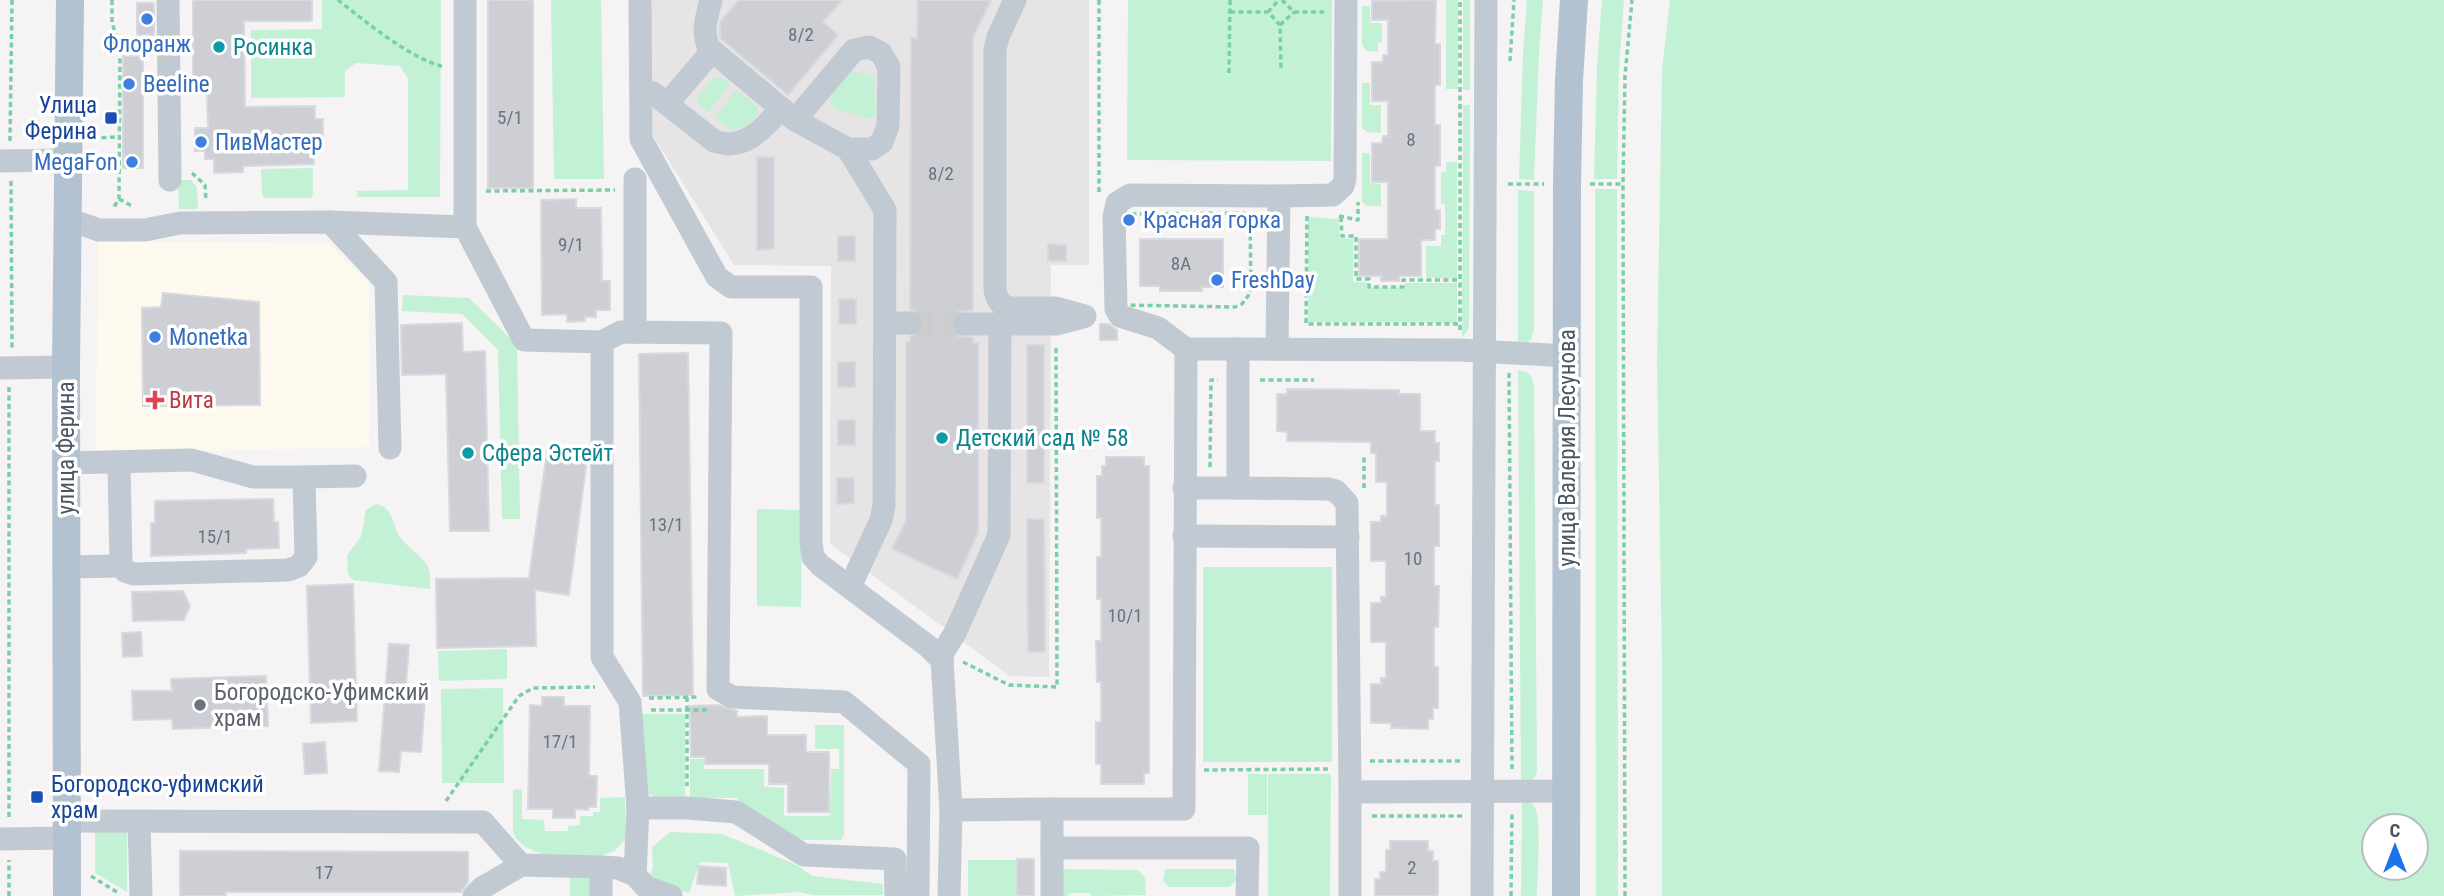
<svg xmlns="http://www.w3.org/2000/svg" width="2444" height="896" font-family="'Roboto Condensed',sans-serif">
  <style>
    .commercial { fill: #fdf9ef }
    .education { fill: #e6e4e5 }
    .green { fill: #c3f1d5; fill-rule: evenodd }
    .building { fill: #cdcfd5; stroke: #d7d9de; stroke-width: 2 }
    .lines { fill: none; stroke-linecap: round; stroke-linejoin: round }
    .minor-tunnel { stroke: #caccce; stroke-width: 23; stroke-dasharray: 23 11; stroke-linecap: butt }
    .path { stroke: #7ad0a6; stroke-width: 3.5; stroke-dasharray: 5 3.5; stroke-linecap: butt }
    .minor { stroke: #c1cad2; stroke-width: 23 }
    .major { stroke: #b3c2d1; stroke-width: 28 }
    .shop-dot { fill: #3f7fe0; stroke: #fff; stroke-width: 2.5 }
    .culture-dot { fill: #0f9aa8; stroke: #fff; stroke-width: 2.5 }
    .transit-dot { fill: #1a4fb4; stroke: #fff; stroke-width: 2.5 }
    .health-dot { fill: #e0444e; stroke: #fff; stroke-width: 2.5 }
    .worship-dot { fill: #6b7280; stroke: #fff; stroke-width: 2.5 }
    .labels { text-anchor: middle; stroke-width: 7; stroke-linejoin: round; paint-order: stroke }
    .number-label { font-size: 19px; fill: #6b747e }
    .shop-label { font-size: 23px; fill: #366cbe; stroke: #fff; text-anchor: start }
    .culture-label { font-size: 23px; fill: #0d838f; stroke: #fff; text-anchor: start }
    .transit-label { font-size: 23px; fill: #164399; stroke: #fff; text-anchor: end }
    .health-label { font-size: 23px; fill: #be3a42; stroke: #fff; text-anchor: start }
    .street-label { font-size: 23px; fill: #4a5661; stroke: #fff }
    .worship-label { font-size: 23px; fill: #5b616d; stroke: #fff; text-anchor: start }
  </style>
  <rect width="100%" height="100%" fill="#f5f3f3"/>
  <!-- commercial -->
  <path class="commercial" d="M98,241L327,243L370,284L369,447L96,454Z"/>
  <!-- education -->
  <path class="education" d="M650,0H1089V265H1051L1049,677L1010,676L830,544L831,266L734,265L650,131Z"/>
  <!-- green -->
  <g class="green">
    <path d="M322,0H441L440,197H357V191L408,190V78L400,66L356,63L345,71V97L251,98V30L322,29Z"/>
    <path d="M551,0H601L604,179H554Z"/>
    <path d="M1128,0H1332L1331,161L1127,160Z"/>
    <rect x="1446" y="0" width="12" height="89"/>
    <rect x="1463" y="0" width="7" height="90"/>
    <path d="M1527,0H1543L1539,53L1534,180L1519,179L1523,52Z"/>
    <path d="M1602,0H1624L1619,67L1617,179H1594L1597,66Z"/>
    <path d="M1670,0H2444V896H1662V664L1657,362L1662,71ZM2374,826H2416V868H2374Z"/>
    <path d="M1362,6H1370V23H1382V42L1378,43V52L1367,51L1362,45Z"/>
    <path d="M850,70L874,77L876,113L870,119L836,109L830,101L831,95Z"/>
    <path d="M713,78H721L730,85L708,112L698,103V97Z"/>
    <path d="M1362,83H1370V105H1381V133L1367,132L1362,128Z"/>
    <path d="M736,90L756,105L758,112L749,125L732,130L715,118Z"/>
    <path d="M1463,105H1470L1469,328L1462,338Z"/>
    <path d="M1362,153H1370V183L1381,184V206H1367L1362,202Z"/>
    <path d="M1446,162H1457V278H1426V246H1441V235H1445V205L1441,204V172H1446Z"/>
    <path d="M313,168V193L311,198H266L262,195L261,169Z"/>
    <path d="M178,180H191L197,187L198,209H179Z"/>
    <path d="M1595,189H1617L1618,896H1596Z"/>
    <path d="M1518,190L1534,191V328L1531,340L1518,345Z"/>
    <path d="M1308,217L1339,219L1340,238L1353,239V282H1366L1367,287L1405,288V283H1457V323L1308,322Z"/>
    <path d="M403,295L469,298L517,345L520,519H502L498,350L462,314L402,311Z"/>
    <path d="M1518,370C1529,371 1533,377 1534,387L1537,770L1536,776L1528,783H1521Z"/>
    <path d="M376,504C394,507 392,527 401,538C409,549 421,555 428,567C431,573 430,582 430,589L353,580L348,574L347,555L361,537L366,510Z"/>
    <path d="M757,509L802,510L801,607L757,606Z"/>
    <path d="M1332,567V762H1203V567Z"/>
    <path d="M507,649V679L439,681L438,651Z"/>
    <path d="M503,688L504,783H442L441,689Z"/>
    <path d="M636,714H685V797H655L640,789Z"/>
    <path d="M815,725H844V835L841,840H792L736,798H690V759H704V769H764V787L784,788V816H830L831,769H839V749H815Z"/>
    <rect x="1248" y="774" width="19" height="41"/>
    <path d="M1268,774H1331L1330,896H1268Z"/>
    <path d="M522,789V819L544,820L545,831H568V826L580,825V816H593V812H600V798L625,797L626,839L614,851L601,856L544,855L525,847L515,837L513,830V790Z"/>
    <path d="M1522,800C1528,801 1532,802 1535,808C1542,820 1537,879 1537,896H1521Z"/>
    <path d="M95,829H127V892L95,873Z"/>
    <path d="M670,832L722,834L797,865L812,876L883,884V895H814L798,892L735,896L728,863L700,862L689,893L647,881L653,868L652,847Z"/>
    <rect x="968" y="860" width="48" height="36"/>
    <path d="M1062,869L1138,870L1145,878L1146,895L1091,896V893H1069L1068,896H1062Z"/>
    <path d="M1165,869H1234L1236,881L1229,887H1169L1163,881Z"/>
    <path d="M570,875L595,876L594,896H570Z"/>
  </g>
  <!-- building -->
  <g class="building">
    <path d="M193,0H312V21H244L245,107L315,106V119H323V138H313L314,164L243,166V172L214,173V159H205V151H195V128H208L207,93H193Z"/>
    <rect x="488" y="0" width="45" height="188"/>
    <path d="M739,0H842L823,22L838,35L788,95L720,38V22Z"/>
    <path d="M918,0H991L973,37V310L957,312L951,323L953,330L957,336L973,338V343H978V533L957,579L892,549L906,521V342H910V337L922,331L924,324L922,315L910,309L911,38H917Z"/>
    <path d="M1436,0L1435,44H1440V85H1435V125H1440V166H1435V210H1440V229H1435V240H1421V276H1399V281H1381V276H1359V239H1388V182H1372V143H1382L1383,136H1388V101H1372V62H1383V55H1388V20H1372V1Z"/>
    <rect x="137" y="3" width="17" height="32"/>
    <rect x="123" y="56" width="20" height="112"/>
    <path d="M757,157H774V249L757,250Z"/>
    <path d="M576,199V208H601L602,281H610V310H596V317H585V321L567,322V314L542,315L541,200Z"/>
    <rect x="838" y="236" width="17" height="25"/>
    <path d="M1140,239H1223V287H1202V291H1160V286H1140Z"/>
    <path d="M1048,244L1066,245V261H1048Z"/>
    <path d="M163,293L259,302L260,405L143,406L142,308L161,307Z"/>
    <rect x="839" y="299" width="17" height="25"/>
    <path d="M462,323L463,352L485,351L489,531H450L446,374L402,375L401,325Z"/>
    <path d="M1100,324H1109L1117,330V340H1100Z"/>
    <rect x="1027" y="345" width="17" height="138"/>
    <path d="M688,353L693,695L643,696L639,354Z"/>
    <rect x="838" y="362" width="17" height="25"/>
    <path d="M1287,389L1399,390V394H1420V431H1435V443H1439V461H1435V505H1439V546H1434V586H1439L1438,627H1434V667H1438V708H1433V719H1428V729L1391,728V723H1371V684H1381V678H1386V642H1371V603H1381V597H1386V561H1371V522H1381V516H1387V482H1376V453H1371V442L1287,441V432L1277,431V394H1287Z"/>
    <rect x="838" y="420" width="17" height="25"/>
    <path d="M548,445L588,451L569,595L535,590L536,646L437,648L436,579L529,578Z"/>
    <path d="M1106,457H1144V466H1149V773H1144V784H1101V764H1096V722H1101V682H1097L1096,641H1101V599H1097V557H1101V518H1097V476H1102V466H1106Z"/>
    <path d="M837,478H854V503L837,504Z"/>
    <path d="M273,499L274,522H278L279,548L246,549V553L151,556V523H155V501Z"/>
    <path d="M1027,519H1044L1045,652H1028Z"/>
    <path d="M353,584L357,721L311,723L307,586Z"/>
    <path d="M183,591L190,606L184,620L133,621L132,592Z"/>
    <path d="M141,632L142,656L123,657L122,633Z"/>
    <path d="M389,644L409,645L405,697L425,698L421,752L401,751L399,772L379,771Z"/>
    <path d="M266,676L268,726L173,729L172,719L133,720L132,691H172L171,679Z"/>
    <path d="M542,697H564V706H590L589,776H597L596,807H588V810L575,809V818H553V809H528L530,705L542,706Z"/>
    <path d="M718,705L737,711V717L767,716V735H806V752H829V812H788V784H769V764H705V757H691L690,706Z"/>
    <path d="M325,742L327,773L305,774L303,744Z"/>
    <path d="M1390,841H1428V851H1433V861H1438V896H1375V879H1380V872H1386V850H1390Z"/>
    <path d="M180,851L468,852V882L461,892H226V896H180Z"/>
    <rect x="1017" y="859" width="17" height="37"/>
    <path d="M699,866L726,868V886L697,884Z"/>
  </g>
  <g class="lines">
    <!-- minor-tunnel -->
    <path class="minor-tunnel" d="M910,323L965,324"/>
    <!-- path -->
    <g class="path">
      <path d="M112,0V22L120,50L119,199L114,207"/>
      <path d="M338,0C366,22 412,60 445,67"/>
      <path d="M1282,0L1294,12H1324"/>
      <path d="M1230,12H1268L1280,25L1281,71"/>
      <path d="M1268,12L1279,0"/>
      <path d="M1280,25L1294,12"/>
      <path d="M1510,61L1514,0"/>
      <path d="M1229,73L1230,0"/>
      <path d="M93,138L119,137"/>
      <path d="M10,141L12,0"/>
      <path d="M192,173L205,185L206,201"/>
      <path d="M11,181L12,348"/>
      <path d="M1508,184H1544"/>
      <path d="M1590,184H1623"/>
      <path d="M486,191L615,190"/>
      <path d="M1099,192V0"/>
      <path d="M119,199L134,207"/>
      <path d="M1244,213L1248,215L1250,219L1251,292L1242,304L1235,307L1123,305L1120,301L1121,223L1124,217L1129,214Z"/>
      <path d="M1307,216L1306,324H1460"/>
      <path d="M1339,216L1358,220V202"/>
      <path d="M1341,217L1342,236H1356V279H1369V287H1403V280H1460"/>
      <path d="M1460,330V0"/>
      <path d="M1509,373L1512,771"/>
      <path d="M1260,380H1314"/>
      <path d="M1210,467L1211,380H1218"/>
      <path d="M1364,488V455"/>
      <path d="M963,662L1009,685L1057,687L1056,347"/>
      <path d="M687,697V786"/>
      <path d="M649,698L698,697"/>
      <path d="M651,710H705L707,706"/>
      <path d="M1370,761H1460"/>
      <path d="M1204,770L1329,769"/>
      <path d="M446,801L519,696L533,688L595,687"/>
      <path d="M1372,816H1462"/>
      <path d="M9,817V387"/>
      <path d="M91,876L120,894"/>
      <path d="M9,896V860"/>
      <path d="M1511,896L1512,811"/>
      <path d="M1625,896L1623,184L1625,76L1632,0"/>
    </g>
    <!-- minor -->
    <g class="minor">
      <path d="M168,0L170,180"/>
      <path d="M465,0V227"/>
      <path d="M640,0L641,139L717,277L731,287H811V543L813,557L820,565L929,647L942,660L951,810"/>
      <path d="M711,0C707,17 701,31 709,48L795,120L848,149H872L882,142L888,126L889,67L881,53L869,47L854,50L795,120"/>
      <path d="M1015,0L998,37L995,49V290C997,299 999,304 1009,308H1056L1085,316"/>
      <path d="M653,93L714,141C743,152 764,129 781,108"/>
      <path d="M667,104L712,51"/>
      <path d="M848,149L885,210L884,506L881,520L850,587"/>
      <path d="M0,161L67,160"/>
      <path d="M635,179V332"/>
      <path d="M67,219L99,230H145L180,223L330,222L465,227L524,340L602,342L621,332L721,333L718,689L732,697L844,702L919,764L918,896"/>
      <path d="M330,222L386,282L390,448"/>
      <path d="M885,323H910"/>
      <path d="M965,324H1056L1083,317"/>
      <path d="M602,342V657L630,702L638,808L635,875"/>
      <path d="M1186,349L1158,328L1120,316L1116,309L1114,217L1117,203L1130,195L1279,196"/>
      <path d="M1238,349L1460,350L1567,356"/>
      <path d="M1277,349L1279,196L1333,195L1343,186L1345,179L1346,0"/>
      <path d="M0,368L66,367"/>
      <path d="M119,462L121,566"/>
      <path d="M66,463L192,460L253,477H304L306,557L299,566L288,570L134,574L125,571L121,566L66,567"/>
      <path d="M304,477L355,476"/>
      <path d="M1184,488H1238"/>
      <path d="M1184,536L1348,537"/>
      <path d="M942,660L943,652L955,633L999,535L1000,324"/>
      <path d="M638,808H687L736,812L804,855L895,859L896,896"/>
      <path d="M66,821L483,822L521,865L601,867V896"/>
      <path d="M139,822L141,896"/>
      <path d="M0,839L67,838"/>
      <path d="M1052,848H1248L1247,896"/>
      <path d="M601,867L618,868L635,875L646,887L671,896"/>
      <path d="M474,896L482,888L521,865"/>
      <path d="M949,896L951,810L1052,809"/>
      <path d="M1052,896V809H1184L1186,349H1238V488L1328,489L1336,491L1347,503L1350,792"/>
      <path d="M1350,896V792L1566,791"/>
      <path d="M1482,896L1486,0"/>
    </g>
    <!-- major -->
    <g class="major">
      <path d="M67,896L66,367L70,0"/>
      <path d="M1566,896L1567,184L1569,80L1574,0"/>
    </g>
  </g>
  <!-- markers -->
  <g class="shop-dot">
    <circle cx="147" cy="19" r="7"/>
    <circle cx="129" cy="84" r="7"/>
    <circle cx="201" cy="142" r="7"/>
    <circle cx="132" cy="162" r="7"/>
    <circle cx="1129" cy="220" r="7"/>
    <circle cx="1217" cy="280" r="7"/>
    <circle cx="155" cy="337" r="7"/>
  </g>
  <g class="culture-dot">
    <circle cx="219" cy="47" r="7"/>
    <circle cx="942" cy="438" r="7"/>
    <circle cx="468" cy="453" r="7"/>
  </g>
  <g class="transit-dot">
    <rect x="104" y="111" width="14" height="14" rx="3.5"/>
    <rect x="30" y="790" width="14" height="14" rx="3.5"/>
  </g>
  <path class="health-dot" d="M151.5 389.5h7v7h7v7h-7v7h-7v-7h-7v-7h7z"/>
  <circle class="worship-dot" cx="200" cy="705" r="7"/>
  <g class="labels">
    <!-- number labels -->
    <g class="number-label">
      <text x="801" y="41">8/2</text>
      <text x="510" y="124">5/1</text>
      <text x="1411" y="146">8</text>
      <text x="941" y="180">8/2</text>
      <text x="571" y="251">9/1</text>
      <text x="1181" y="270">8А</text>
      <text x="666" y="531">13/1</text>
      <text x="215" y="543">15/1</text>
      <text x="1413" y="565">10</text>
      <text x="1125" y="622">10/1</text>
      <text x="560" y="748">17/1</text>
      <text x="1412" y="874">2</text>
      <text x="324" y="879">17</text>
    </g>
    <!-- shop labels -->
    <g class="shop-label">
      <text x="147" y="52" text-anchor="middle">Флоранж</text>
      <text x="143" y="92">Beeline</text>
      <text x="215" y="150">ПивМастер</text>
      <text x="118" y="170" text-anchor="end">MegaFon</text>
      <text x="1143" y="228">Красная горка</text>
      <text x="1231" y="288">FreshDay</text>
      <text x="169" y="345">Monetka</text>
    </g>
    <!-- culture labels -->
    <g class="culture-label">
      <text x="233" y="55">Росинка</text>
      <text x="956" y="446">Детский сад № 58</text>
      <text x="482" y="461">Сфера Эстейт</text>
    </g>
    <!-- transit labels -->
    <g class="transit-label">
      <text x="97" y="113">Улица<tspan x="97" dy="26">Ферина</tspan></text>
      <text x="51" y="792" text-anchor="start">Богородско-уфимский<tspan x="51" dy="26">храм</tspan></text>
    </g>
    <!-- health labels -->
    <g class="health-label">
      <text x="169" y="408">Вита</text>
    </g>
    <!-- street labels -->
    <g class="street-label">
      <text transform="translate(66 448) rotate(-90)" y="8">улица Ферина</text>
      <text transform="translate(1567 448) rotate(-90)" y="8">улица Валерия Лесунова</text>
    </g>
    <!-- worship labels -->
    <g class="worship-label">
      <text x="214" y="700">Богородско-Уфимский<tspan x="214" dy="26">храм</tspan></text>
    </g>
  </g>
  <!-- north arrow -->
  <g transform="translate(2395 847)"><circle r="33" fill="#ffffff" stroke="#b7bbc0" stroke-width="2"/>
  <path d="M0-5L12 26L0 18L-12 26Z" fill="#1a73e8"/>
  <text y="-10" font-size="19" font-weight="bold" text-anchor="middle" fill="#4a5661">С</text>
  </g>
</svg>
